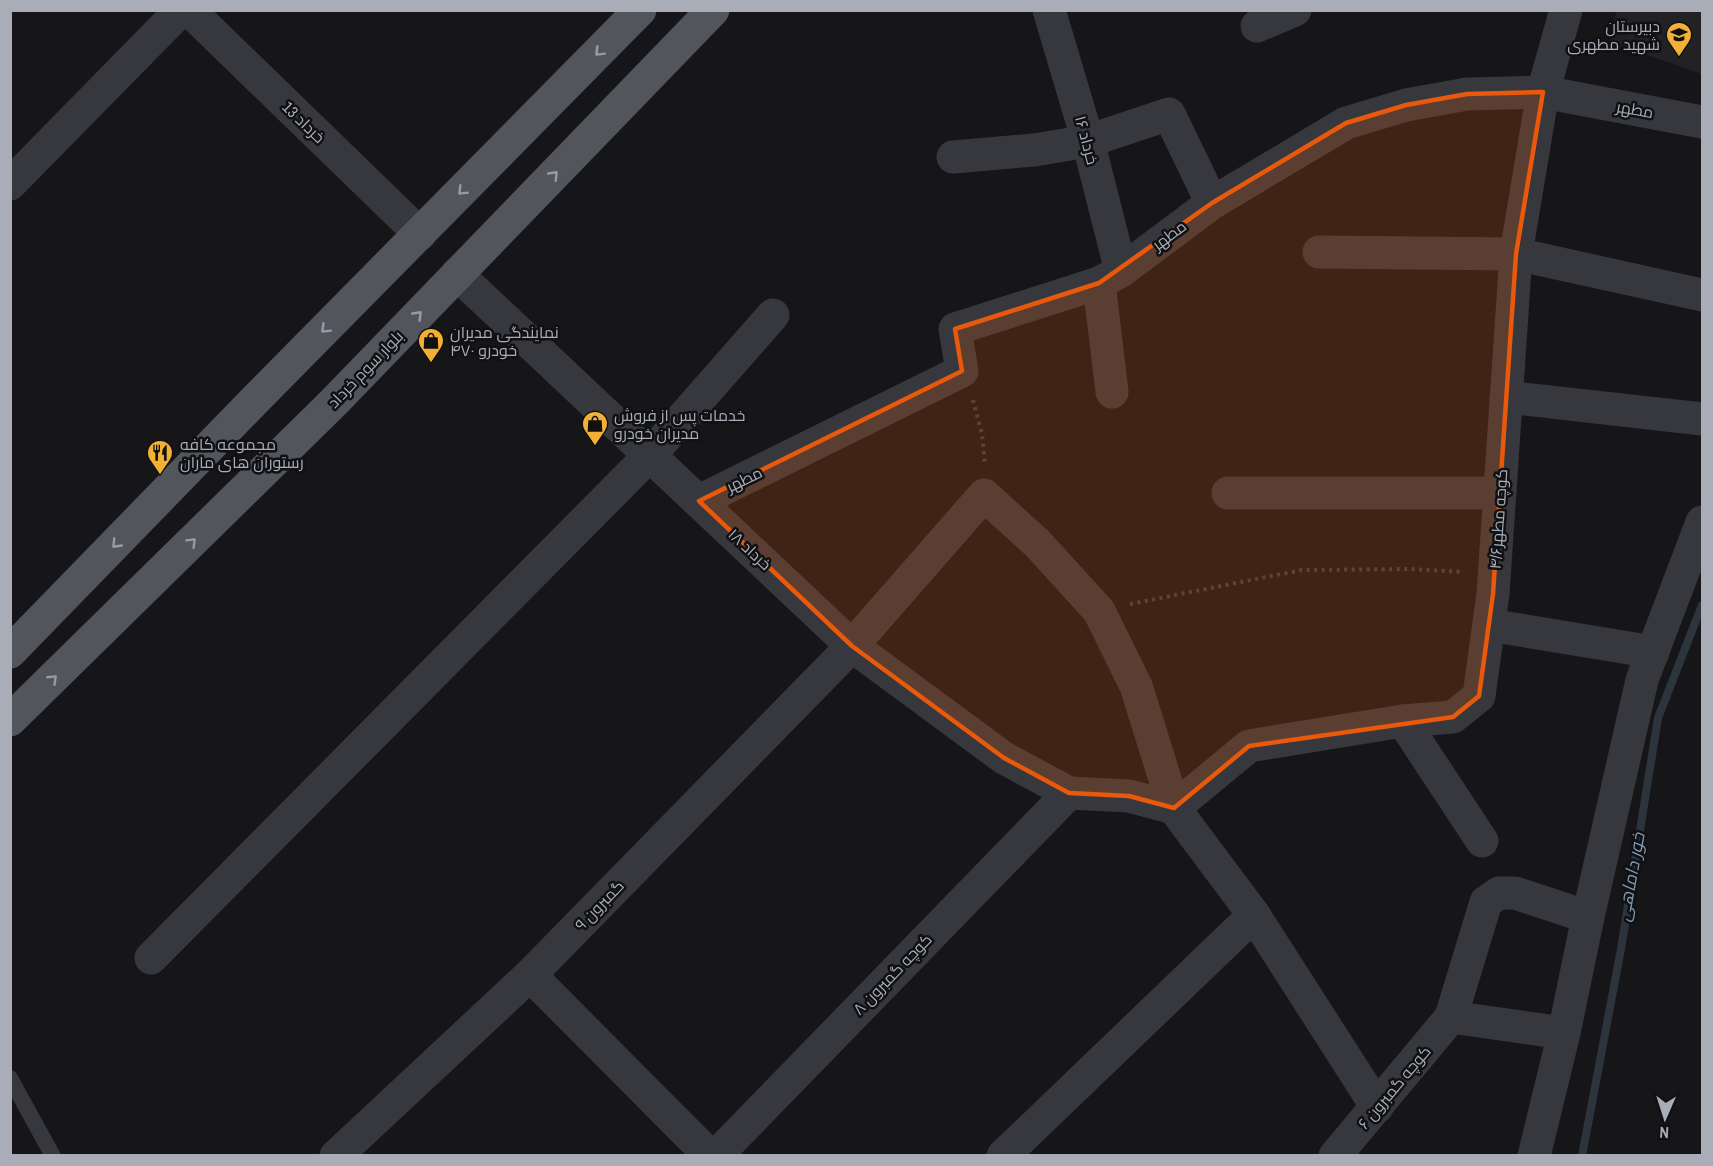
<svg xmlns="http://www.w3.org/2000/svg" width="1713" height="1166" font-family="'Archivo Narrow',Cairo,sans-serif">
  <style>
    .built { fill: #222225 }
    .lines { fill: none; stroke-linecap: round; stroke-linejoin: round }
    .stream { stroke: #2c353c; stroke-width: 8 }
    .path { stroke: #3d3f44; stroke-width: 4; stroke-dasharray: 3 4.5; stroke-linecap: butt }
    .service { stroke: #37383d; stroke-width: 16 }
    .minor { stroke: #37383d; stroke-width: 33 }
    .primary { stroke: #53555c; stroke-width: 33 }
    .oneway { stroke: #979ba6 }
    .marked { fill: #e8590c; fill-opacity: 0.2; stroke: #e8590c; stroke-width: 4.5; stroke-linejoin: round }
    .labels { text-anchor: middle; stroke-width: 5; stroke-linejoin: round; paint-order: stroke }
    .poi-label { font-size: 16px; fill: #a8adb8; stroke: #111113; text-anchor: start }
    .street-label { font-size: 16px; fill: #a8adb8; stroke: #111113 }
    .water-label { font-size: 18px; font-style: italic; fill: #7f9bb3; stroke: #111113 }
  </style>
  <rect width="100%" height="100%" fill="#161618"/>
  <!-- built -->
  <path class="built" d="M1616,11H1702V74L1610,42Z"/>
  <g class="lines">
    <!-- stream -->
    <path class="stream" d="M1582,1156L1621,949L1658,718L1702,605"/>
    <!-- path -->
    <g class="path">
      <path d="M973,400L982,434L985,466"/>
      <path d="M1130,604L1302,570L1408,569L1464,572"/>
    </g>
    <!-- service -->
    <path class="service" d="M10,1078L53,1156"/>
    <!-- minor -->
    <g class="minor">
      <path d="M189,10L420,234"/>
      <path d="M1049,10L1088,141L1121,271"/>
      <path d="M1257,26L1295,10"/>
      <path d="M953,157L1034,150L1088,141L1169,114L1212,203"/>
      <path d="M10,184L181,10"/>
      <path d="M1319,252L1516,254L1702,295"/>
      <path d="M457,274L852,646L1004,758L1069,793L1129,796L1174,808L1254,915L1377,1107"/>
      <path d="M1099,283L1112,392"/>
      <path d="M1506,397L1702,419"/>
      <path d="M1228,493H1500"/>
      <path d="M699,501L962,371L955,329L1099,283L1121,271L1212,203L1346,123L1406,105L1467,94L1543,92L1702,122"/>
      <path d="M1489,625L1653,652"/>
      <path d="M1403,721L1482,841"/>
      <path d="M151,958L650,455L773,315"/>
      <path d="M530,975L710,1156"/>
      <path d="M1451,1017L1564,1033"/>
      <path d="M336,1156L530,975L852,646L984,495L1037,543L1099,611L1136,686L1174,808L1249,746L1403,721L1453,717L1479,696L1493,594L1516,254L1543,92L1566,10"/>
      <path d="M716,1156L1069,793"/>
      <path d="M1003,1156L1254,915"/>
      <path d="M1335,1156L1451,1017L1486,902L1499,893H1515L1588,917"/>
      <path d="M1534,1156L1564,1033L1588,917L1642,680L1702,522"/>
    </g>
    <!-- primary -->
    <g class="primary">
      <path d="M10,652L254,401L640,10"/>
      <path d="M10,720L334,402L713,10"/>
    </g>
  </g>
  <!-- one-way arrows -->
  <defs><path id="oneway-chevron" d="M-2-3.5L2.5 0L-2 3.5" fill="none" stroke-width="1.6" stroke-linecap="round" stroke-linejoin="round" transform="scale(1.5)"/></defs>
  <g class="oneway">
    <use href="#oneway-chevron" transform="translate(599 52) rotate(135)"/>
    <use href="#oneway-chevron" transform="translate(554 175) rotate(-46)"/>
    <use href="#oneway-chevron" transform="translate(462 191) rotate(135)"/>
    <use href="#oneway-chevron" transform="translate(418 315) rotate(-46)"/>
    <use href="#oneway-chevron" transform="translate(325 329) rotate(135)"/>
    <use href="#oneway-chevron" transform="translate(192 542) rotate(-45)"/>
    <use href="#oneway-chevron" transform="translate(116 544) rotate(134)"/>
    <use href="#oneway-chevron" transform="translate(53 679) rotate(-44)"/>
  </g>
  <!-- marked area -->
  <path class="marked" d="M1543,92L1516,254L1493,594L1479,696L1453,717L1249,746L1174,808L1129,796L1069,793L1004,758L852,646L699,501L962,371L955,329L1099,283L1212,203L1346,123L1406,105L1467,94Z"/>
  <!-- icons -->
  <defs>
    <symbol id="school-pin" viewBox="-11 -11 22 30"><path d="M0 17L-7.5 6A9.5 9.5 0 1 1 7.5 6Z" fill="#f2b134" stroke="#111113"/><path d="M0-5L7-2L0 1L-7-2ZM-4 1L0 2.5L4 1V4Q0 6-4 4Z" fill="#111"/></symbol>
    <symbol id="shop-pin" viewBox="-11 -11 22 30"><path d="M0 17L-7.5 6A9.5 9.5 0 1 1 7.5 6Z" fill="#f2b134" stroke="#111113"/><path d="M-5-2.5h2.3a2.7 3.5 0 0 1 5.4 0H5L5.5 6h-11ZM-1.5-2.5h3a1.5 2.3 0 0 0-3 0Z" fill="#111"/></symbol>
    <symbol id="restaurant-pin" viewBox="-11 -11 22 30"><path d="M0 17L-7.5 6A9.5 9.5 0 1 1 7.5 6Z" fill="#f2b134" stroke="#111113"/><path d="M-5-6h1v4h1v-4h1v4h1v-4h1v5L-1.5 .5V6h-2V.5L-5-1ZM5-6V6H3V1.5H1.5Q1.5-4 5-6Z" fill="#111"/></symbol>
  </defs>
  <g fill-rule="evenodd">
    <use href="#school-pin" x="1664" y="20" width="30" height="40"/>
    <use href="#shop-pin" x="416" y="326" width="30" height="40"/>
    <use href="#shop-pin" x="580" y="409" width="30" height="40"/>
    <use href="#restaurant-pin" x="145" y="438" width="30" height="40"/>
  </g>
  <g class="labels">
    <!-- poi labels -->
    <g class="poi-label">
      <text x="1660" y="32" text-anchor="end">دبیرستان<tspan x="1660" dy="18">شهید مطهری</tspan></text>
      <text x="450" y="338">نمایندگی مدیران<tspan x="450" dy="18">خودرو ۴۷۰</tspan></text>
      <text x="614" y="421">خدمات پس از فروش<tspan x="614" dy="18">مدیران خودرو</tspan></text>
      <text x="180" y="450">مجموعه کافه<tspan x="180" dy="18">رستوران های ماران</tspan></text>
    </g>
    <!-- street labels -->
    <g class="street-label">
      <text transform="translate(1635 109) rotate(10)" y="6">مطهر</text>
      <text transform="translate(304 122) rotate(44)" y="6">خرداد 13</text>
      <text transform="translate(1087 140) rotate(75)" y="6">خرداد ۱۶</text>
      <text transform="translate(1169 235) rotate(-37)" y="6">مطهر</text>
      <text transform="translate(365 369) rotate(-46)" y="6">بلوار سوم خرداد</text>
      <text transform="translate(744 479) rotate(-26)" y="6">مطهر</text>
      <text transform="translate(1498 519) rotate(-86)" y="6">کوچه مطهر۴/۶</text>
      <text transform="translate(750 549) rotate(43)" y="6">خرداد ۱۸</text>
      <text transform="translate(599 905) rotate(-46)" y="6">گمبرون ۹</text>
      <text transform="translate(892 974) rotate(-46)" y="6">کوچه گمبرون ۸</text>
      <text transform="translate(1394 1087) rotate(-50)" y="6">کوچه گمبرون ۶</text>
    </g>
    <!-- water labels -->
    <g class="water-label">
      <text transform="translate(1631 877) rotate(-80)" y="6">خور داماهی</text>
    </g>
  </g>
  <!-- border -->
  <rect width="1713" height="1166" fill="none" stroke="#a8adb8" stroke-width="24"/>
  <!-- north arrow -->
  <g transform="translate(1665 1118) rotate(183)" stroke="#111113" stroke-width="4.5" paint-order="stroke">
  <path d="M0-4.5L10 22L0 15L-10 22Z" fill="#a8adb8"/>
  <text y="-9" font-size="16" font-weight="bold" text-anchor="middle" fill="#a8adb8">N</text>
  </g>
</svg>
